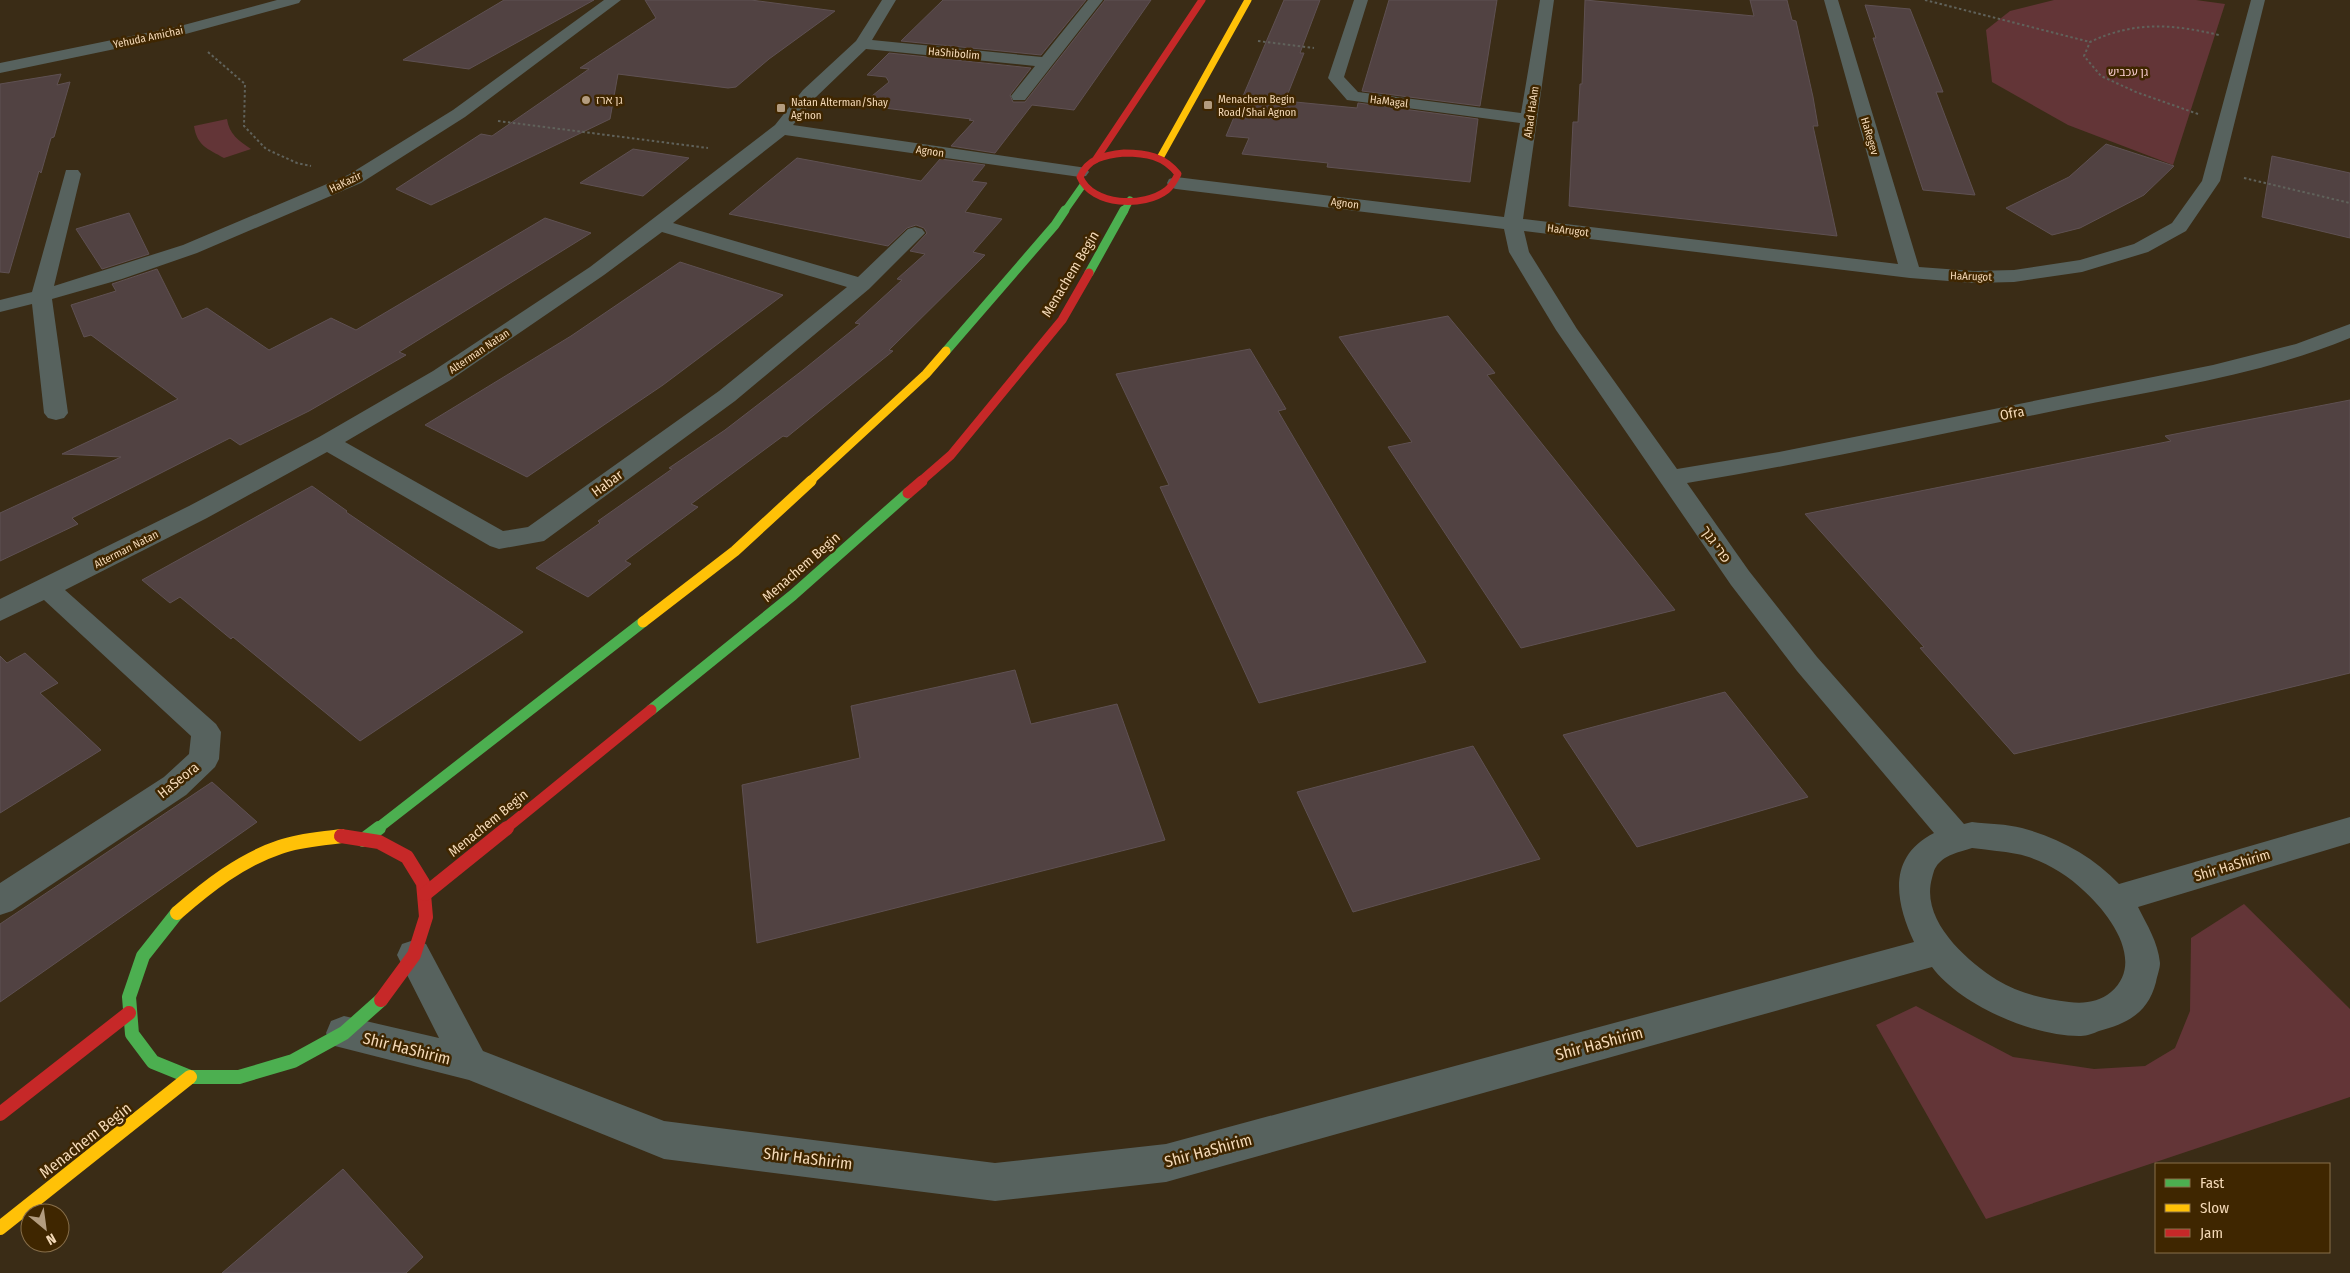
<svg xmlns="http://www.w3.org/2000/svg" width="2350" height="1273" font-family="'Fira Sans Condensed','Noto Sans Hebrew',sans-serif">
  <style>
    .green { fill: #633537 }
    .building { fill: #514242; stroke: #5f5153 }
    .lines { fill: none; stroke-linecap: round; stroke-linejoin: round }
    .path { stroke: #60625b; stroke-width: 2; stroke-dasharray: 2.5 2.5; stroke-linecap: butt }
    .street { fill: #57625e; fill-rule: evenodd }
    .fast-far3 { stroke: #4caf50; stroke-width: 7 }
    .fast-far2 { stroke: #4caf50; stroke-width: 9 }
    .fast-far1 { stroke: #4caf50; stroke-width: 11 }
    .fast { stroke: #4caf50; stroke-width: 14 }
    .slow-far3 { stroke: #ffc107; stroke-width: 7 }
    .slow-far2 { stroke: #ffc107; stroke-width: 9 }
    .slow-far1 { stroke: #ffc107; stroke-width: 11 }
    .slow { stroke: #ffc107; stroke-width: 14 }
    .jam-far3 { stroke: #c62828; stroke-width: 7 }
    .jam-far2 { stroke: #c62828; stroke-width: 9 }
    .jam-far1 { stroke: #c62828; stroke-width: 11 }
    .jam { stroke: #c62828; stroke-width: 14 }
    .poi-dot { fill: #b39c7f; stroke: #3f2600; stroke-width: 2 }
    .labels { text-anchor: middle; stroke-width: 5; stroke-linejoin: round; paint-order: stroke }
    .far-street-label { font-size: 11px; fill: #f4d9b7; stroke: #3f2600 }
    .far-park-label { font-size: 11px; fill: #fccfd2; stroke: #3f2600 }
    .far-poi-label { font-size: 11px; fill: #f4d9b7; stroke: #3f2600; text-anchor: start }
    .street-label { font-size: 14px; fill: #f4d9b7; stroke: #3f2600 }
    .near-street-label { font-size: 16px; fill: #f4d9b7; stroke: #3f2600 }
  </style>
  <rect width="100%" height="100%" fill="#3a2c16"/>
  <!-- green -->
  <g class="green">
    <path d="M2054,0H2196L2225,4L2173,165L2068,125L1992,82L1986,30L2010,11Z"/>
    <path d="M227,119C229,134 239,141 251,149L224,158C208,149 197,146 194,126Z"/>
    <path d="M2244,904L2350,1009V1097L1986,1219L1876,1025L1916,1006L2013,1057L2094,1069L2145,1066L2175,1048L2190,1011L2191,938Z"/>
  </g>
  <!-- building -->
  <g class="building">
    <path d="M504,0H594L469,69L403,60Z"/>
    <path d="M645,0H751L835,11L769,59L736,87L728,88L618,74L610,119L431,205L396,189L481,134L492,136L589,69L580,68L656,18Z"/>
    <path d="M943,0H1086L1041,55L901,41Z"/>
    <path d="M1105,0H1151L1074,110L1032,105L995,153L951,146L974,121L969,120L971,119L861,105L889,82L886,77L867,75L889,53L1031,68L1010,95L1013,102H1025Z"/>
    <path d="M1284,0H1320L1300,53H1304L1285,101L1357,108L1358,103L1478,119L1470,182L1327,167L1328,163L1242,154L1249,138L1226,136Z"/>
    <path d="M1389,0H1497L1480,106L1362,91Z"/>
    <path d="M1585,0L1754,16L1750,0H1787L1792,20L1796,21L1813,97L1818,126H1813L1837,236L1569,206L1573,122H1578L1580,84H1582Z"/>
    <path d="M1865,5L1910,9L1943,92H1936L1975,195L1923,190L1873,38H1876Z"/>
    <path d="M61,74L57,85L70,82L54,137L51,138L41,173L39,171L9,273L0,272V84Z"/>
    <path d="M2106,144L2174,166L2144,195L2080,228L2052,235L2006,208L2069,177Z"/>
    <path d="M633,149L689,158L643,196L580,183Z"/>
    <path d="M2272,156L2350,173V238L2262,217Z"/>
    <path d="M797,158L921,181L940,159L985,165L972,181L987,183L965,212L1002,219L973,252L985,255L889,350L893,351L787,437L783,436L691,504L698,507L625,561L631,564L588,597L536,568L600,523L598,521L672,469L669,468L725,430L803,370L860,324L855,323L902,280L897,279L925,254L910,251L927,233L924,228L916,225L907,228L888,246L729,214Z"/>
    <path d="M129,213L149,254L102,269L76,229Z"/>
    <path d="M545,218L591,233L399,352L406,355L309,411L240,445L230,438L72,518L78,524L0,561V513L121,457L62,454L178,399L91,335L84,337L71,305L116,291L112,284L157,269L182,319L207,308L269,350L331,318L356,330Z"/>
    <path d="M680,262L783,295L663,385L527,477L425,425L571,336Z"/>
    <path d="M1448,316L1495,373L1487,375L1675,610L1521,648L1388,447L1412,442L1339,337Z"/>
    <path d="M1250,349L1286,409L1278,411L1426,662L1259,703L1160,487L1169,485L1116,374Z"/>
    <path d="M2350,400V673L2014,754L1920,648L1924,647L1805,514L2171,441L2165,436Z"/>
    <path d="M312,486L347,511L346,512L523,632L360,741L233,637L231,639L180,597L170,603L142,580Z"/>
    <path d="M25,653L58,683L40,693L101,750L0,813V656L7,663Z"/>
    <path d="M1015,670L1031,724L1117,704L1165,840L757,943L742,785L860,758L851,706Z"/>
    <path d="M1725,692L1808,797L1637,847L1563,735Z"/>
    <path d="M1473,746L1540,859L1353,912L1297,792Z"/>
    <path d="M212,782L257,822L0,1002V924Z"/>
    <path d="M343,1169L423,1257L406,1273H222Z"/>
  </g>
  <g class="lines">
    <!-- path -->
    <g class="path">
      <path d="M1925,0L2090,42"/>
      <path d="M1258,41L1314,48"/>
      <path d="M208,52L245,84L244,126L266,149L297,163L311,166"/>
      <path d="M2198,114L2136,92L2101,76L2084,56L2090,42C2134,21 2172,24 2219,35"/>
      <path d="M498,121L708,148"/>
      <path d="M2244,178L2350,203"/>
    </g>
    <!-- street -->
    <g class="street">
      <path d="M277,0H301L299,3L182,35L0,73V63L180,26Z"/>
      <path d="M604,0H621L465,117L361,183L197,253L122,279L52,299L68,413L64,418L56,420L48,418L44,413L32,304L0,312V300L32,292L66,170H78L81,174L54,286L183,245L348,175L453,110Z"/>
      <path d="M882,0H896L872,40L1042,57L1088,0H1103L1025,100H1013L1011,96L1035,66L866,49L815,98L793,125L1080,167L1086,168L1089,172L1086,176L1080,177L785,135L673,223L858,277L908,229L915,227L922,229L925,233L869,289L735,401L544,541L499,549L490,546L327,452L207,518L65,590L216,724L221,732L219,759L215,767L186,795L12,911L0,915V883L164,777L189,754L191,736L44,600L0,621V599L189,506L319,437L433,371L590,267L775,125L803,90L856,41ZM662,232L847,287L719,391L528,527L503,531L345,442L449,381L604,275Z"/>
      <path d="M1354,0H1368L1344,77L1358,92L1521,113L1540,0H1554L1523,219L1898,264L1824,0H1838L1919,267L1974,271L2014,270L2080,260L2134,244L2172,223L2202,181L2251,0H2265L2220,181L2186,231L2148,252L2082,272L2014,282L1974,283L1910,278L1524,231L1529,252L1577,329L1677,469L1779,452L2213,365L2296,344L2350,324V338C2261,375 2163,389 2068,408C1941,434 1815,462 1687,483L1749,571L1817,657L1964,824L1972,822C1988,824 2007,824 2022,828C2059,838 2094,857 2119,884L2350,817V843L2138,907C2147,925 2158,942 2160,963C2160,969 2157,976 2156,982C2148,1013 2128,1023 2099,1031C2094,1033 2087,1036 2081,1036C2034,1037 1960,1005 1932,967L1166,1182L995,1201L664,1159L469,1080L331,1045L326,1033L331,1021L344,1016L439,1038L397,955L402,944L414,940L426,944L483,1051L664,1121L995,1163L1166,1144L1914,942C1895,901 1887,857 1934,833L1797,671L1731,585L1556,330L1509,252L1504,229L1176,189L1169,187L1167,183L1169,179L1176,177L1504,217L1520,123L1347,100L1328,78ZM1972,848C1987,850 2002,851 2017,854C2039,858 2067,874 2083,890C2109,913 2146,962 2111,992C2099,1002 2084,1004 2069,1002C2044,999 2018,993 1997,980C1966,960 1920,920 1932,878C1933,875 1934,869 1936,867C1943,855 1960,852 1972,848Z"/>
    </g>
    <!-- fast-far3 -->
    <g class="fast-far3">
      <path d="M1064,212L1083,185"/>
      <path d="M1124,212L1130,200"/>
    </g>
    <!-- fast-far2 -->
    <g class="fast-far2">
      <path d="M1089,273L1124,210"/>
      <path d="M946,351L1055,225L1065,210"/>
    </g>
    <!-- fast-far1 -->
    <g class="fast-far1">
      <path d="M651,710L793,595L908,493"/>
      <path d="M377,829L643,622"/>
    </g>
    <!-- fast -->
    <g class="fast">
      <path d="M363,840L379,828"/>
      <path d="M177,913L143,956L129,997L132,1034L153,1062L190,1077H239L293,1061L344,1033L381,1000"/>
    </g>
    <!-- slow-far3 -->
    <path class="slow-far3" d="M1160,158L1248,0"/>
    <!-- slow-far2 -->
    <path class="slow-far2" d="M809,482L926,374L946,351"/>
    <!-- slow-far1 -->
    <path class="slow-far1" d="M643,622L735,551L811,481"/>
    <!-- slow -->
    <g class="slow">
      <path d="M177,913C208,886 241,860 280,847C300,840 321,839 341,836"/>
      <path d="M0,1228L190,1077"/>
    </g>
    <!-- jam-far3 -->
    <g class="jam-far3">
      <path d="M1124,153C1146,153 1164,156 1178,174C1175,180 1172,186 1167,190C1144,208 1092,206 1080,177C1088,158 1105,155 1124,153Z"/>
      <path d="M1096,159L1202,0"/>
    </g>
    <!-- jam-far2 -->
    <path class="jam-far2" d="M920,482L951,455L1062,320L1089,273"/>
    <!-- jam-far1 -->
    <g class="jam-far1">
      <path d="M908,493L922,481"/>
      <path d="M505,829L651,710"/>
    </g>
    <!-- jam -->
    <g class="jam">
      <path d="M341,836L379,842L407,857L423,883L426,917L414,955L381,1000"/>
      <path d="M425,894L507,828"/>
      <path d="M0,1114L129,1013"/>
    </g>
  </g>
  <!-- markers -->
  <g class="poi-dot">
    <circle cx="586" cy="100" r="5"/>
    <rect x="1203" y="100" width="10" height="10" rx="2.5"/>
    <rect x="776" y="103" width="10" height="10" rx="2.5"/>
  </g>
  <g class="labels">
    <!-- far-street labels -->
    <g class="far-street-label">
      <text transform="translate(148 37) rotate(-12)" y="4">Yehuda Amichai</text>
      <text transform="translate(954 53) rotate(5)" y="4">HaShibolim</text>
      <text transform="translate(1389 101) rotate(7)" y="4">HaMagal</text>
      <text transform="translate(1531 112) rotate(-82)" y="4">Ahad HaAm</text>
      <text transform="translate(1870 136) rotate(74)" y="4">HaRegev</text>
      <text transform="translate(930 151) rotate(8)" y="4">Agnon</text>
      <text transform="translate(345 182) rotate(-26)" y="4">HaKazir</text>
      <text transform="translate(1345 203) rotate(7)" y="4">Agnon</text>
      <text transform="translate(1568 230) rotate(7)" y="4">HaArugot</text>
      <text transform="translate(1971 276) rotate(2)" y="4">HaArugot</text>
      <text transform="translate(479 351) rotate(-34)" y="4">Alterman Natan</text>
      <text transform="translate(126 549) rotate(-27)" y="4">Alterman Natan</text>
    </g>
    <!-- far-park labels -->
    <g class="far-park-label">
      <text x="2128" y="76">גן עכביש</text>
    </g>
    <!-- far-poi labels -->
    <g class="far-poi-label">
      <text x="1218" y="103">Menachem Begin<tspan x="1218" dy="13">Road/Shai Agnon</tspan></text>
      <text x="596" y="104">גן ארז</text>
      <text x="791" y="106">Natan Alterman/Shay<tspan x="791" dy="13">Ag'non</tspan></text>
    </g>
    <!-- street labels -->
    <g class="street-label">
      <text transform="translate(1070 274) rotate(-59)" y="5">Menachem Begin</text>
      <text transform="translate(2012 413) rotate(-11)" y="5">Ofra</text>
      <text transform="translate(607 483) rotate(-36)" y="5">Habar</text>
      <text transform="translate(1716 544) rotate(55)" y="5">פרי גנך</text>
      <text transform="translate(801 567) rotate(-41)" y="5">Menachem Begin</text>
      <text transform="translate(178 780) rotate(-39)" y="5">HaSeora</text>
      <text transform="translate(488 823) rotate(-39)" y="5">Menachem Begin</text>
      <text transform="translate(2232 865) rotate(-17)" y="5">Shir HaShirim</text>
    </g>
    <!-- near-street labels -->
    <g class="near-street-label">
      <text transform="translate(1599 1043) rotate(-15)" y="6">Shir HaShirim</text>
      <text transform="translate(407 1048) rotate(14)" y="6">Shir HaShirim</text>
      <text transform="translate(85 1140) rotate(-38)" y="6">Menachem Begin</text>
      <text transform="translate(1208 1150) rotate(-15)" y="6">Shir HaShirim</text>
      <text transform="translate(808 1158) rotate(7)" y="6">Shir HaShirim</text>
    </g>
  </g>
  <!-- legend -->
  <rect x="2155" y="1163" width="175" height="90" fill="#3f2600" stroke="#876e49"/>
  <rect x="2165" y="1179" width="25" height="8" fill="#4caf50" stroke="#876e49"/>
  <text x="2200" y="1188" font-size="15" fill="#f4d9b7">Fast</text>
  <rect x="2165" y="1204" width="25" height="8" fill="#ffc107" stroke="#876e49"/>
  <text x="2200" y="1213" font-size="15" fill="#f4d9b7">Slow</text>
  <rect x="2165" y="1229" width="25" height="8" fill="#c62828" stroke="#876e49"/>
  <text x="2200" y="1238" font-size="15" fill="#f4d9b7">Jam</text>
  <!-- north arrow -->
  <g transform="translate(45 1228) rotate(151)"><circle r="24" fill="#3f2600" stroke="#876e49"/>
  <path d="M0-4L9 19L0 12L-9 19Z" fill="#b39c7f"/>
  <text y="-8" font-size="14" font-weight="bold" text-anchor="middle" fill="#f4d9b7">N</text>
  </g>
</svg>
